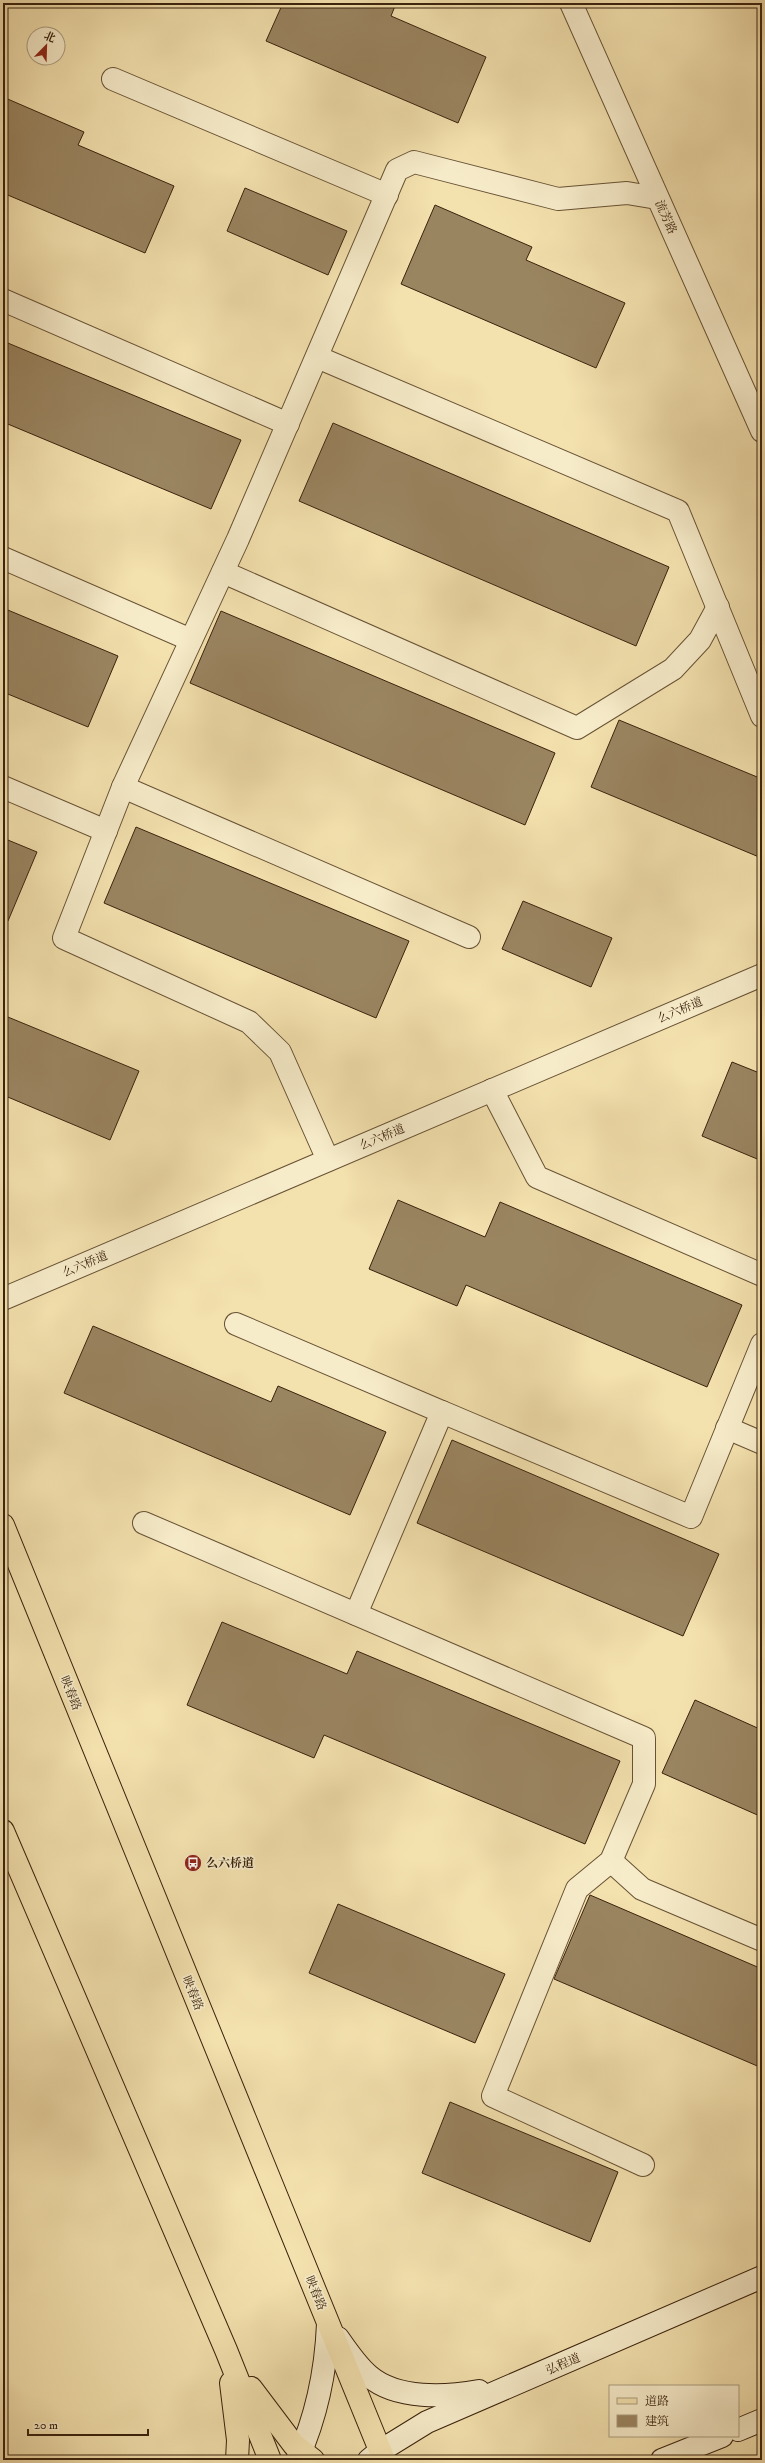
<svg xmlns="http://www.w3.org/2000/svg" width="765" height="2463" font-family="'IM FELL DW Pica','Noto Serif SC',serif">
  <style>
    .building { fill: #9a8561; stroke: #3a220d }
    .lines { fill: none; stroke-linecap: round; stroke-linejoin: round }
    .lane-casing { stroke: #685235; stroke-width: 24 }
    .street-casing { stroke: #685235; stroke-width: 24 }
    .secondary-casing { stroke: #3a220d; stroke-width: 24 }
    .primary-casing { stroke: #3a220d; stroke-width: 24 }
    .lane { stroke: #f7ecca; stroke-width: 22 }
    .street { stroke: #f7ecca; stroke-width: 22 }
    .secondary { stroke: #f7ecca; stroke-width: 22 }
    .primary { stroke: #f3e1ae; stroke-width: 22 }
    .labels { text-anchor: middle; stroke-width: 3.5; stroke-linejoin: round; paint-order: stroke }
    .street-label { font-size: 12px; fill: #3a220d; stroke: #f7ecca }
    .poi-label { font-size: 12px; font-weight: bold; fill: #3a220d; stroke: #f7ecca; text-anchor: start }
  </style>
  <rect width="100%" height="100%" fill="#f3e1ae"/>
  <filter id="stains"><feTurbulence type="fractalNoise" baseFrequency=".005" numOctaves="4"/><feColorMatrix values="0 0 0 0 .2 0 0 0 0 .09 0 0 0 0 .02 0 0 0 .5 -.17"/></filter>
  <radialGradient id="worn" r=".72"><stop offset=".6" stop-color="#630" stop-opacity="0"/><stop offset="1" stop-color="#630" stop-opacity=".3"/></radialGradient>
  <!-- building -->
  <g class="building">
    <path d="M283,3H389L395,6L391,16L486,57L458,123L266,41Z"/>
    <path d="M3,97L84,132L78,145L174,186L145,253L3,193Z"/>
    <path d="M245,188L347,231L328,275L227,231Z"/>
    <path d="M435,205L532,247L526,260L625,303L596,368L401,284Z"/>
    <path d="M3,341L241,440L211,509L3,422Z"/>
    <path d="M333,423L669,567L636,646L299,501Z"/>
    <path d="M3,608L118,656L88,727L3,692Z"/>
    <path d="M221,611L555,753L525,825L190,683Z"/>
    <path d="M619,720L762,779V850L759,857L591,787Z"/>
    <path d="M136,827L409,941L376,1018L104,903Z"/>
    <path d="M3,838L37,852L8,921L3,919Z"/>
    <path d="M523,901L612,938L591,987L502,949Z"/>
    <path d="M3,1015L139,1071L110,1140L3,1095Z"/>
    <path d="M732,1062L762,1074V1161L702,1136Z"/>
    <path d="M398,1200L485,1237L500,1202L742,1305L707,1387L466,1285L457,1306L369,1269Z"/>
    <path d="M93,1326L271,1402L278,1386L386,1432L350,1515L64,1393Z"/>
    <path d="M452,1440L719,1554L683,1636L417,1523Z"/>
    <path d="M222,1622L347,1674L357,1651L620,1761L585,1844L324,1735L314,1758L187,1705Z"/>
    <path d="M695,1700L762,1730V1817L662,1773Z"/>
    <path d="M590,1895L762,1969V2068L554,1979Z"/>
    <path d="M338,1904L505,1974L475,2043L309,1973Z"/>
    <path d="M450,2102L618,2172L590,2242L422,2173Z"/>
  </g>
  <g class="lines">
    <defs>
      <g id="lane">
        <path d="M113,79L387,195"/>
        <path d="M3,300L288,424"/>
        <path d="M317,357L678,511L762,716"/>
        <path d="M3,558L191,640"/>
        <path d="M223,572L577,728L673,669L700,640L718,607"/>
        <path d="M3,787L106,831"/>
        <path d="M123,787L469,937"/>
        <path d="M492,1090L537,1177L762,1275"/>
        <path d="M328,1160L280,1052L249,1022L64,938L123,787L238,539L397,170L414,162L558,199L627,193L657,198"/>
        <path d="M236,1324L442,1412L356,1614"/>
        <path d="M442,1412L691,1517L762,1344"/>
        <path d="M727,1428L762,1443"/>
        <path d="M144,1523L644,1738V1784L611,1861L577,1889L493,2096L643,2165"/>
        <path d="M611,1861L642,1889L762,1940"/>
      </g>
      <g id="street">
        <path d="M571,3L762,431"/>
        <path d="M3,1299L762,975"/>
      </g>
      <g id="secondary">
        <path d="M338,2338C347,2351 357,2366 369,2376C397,2400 446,2397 479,2391"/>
        <path d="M738,2430L762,2420"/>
        <path d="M297,2460C316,2418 326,2370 328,2324"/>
        <path d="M369,2460L380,2451L427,2422L762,2277"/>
        <path d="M662,2460L722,2436"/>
      </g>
      <g id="primary">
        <path d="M3,1525L384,2460"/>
        <path d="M3,1831L226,2350L270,2460"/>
        <path d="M231,2383L238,2440L237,2460"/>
        <path d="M251,2388L294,2445L313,2460"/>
      </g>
    </defs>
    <!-- lane casing -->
    <use href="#lane" class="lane-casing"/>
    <!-- street casing -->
    <use href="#street" class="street-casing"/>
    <!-- secondary casing -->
    <use href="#secondary" class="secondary-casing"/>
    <!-- primary casing -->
    <use href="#primary" class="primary-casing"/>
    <!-- lane -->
    <use href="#lane" class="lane"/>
    <!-- street -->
    <use href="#street" class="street"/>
    <!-- secondary -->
    <use href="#secondary" class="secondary"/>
    <!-- primary -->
    <use href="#primary" class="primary"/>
  </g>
  <!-- icons -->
  <defs>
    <symbol id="bus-disc" viewBox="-11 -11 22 22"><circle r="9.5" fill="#8f2418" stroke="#f7ecca"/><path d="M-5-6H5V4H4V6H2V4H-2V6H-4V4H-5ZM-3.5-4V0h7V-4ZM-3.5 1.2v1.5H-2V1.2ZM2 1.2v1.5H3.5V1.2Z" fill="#fff"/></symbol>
  </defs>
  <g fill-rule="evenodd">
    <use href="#bus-disc" x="183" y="1853" width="20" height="20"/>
  </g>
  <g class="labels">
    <!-- street labels -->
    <g class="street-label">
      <text transform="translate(666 217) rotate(66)" y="4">流芳路</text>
      <text transform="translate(680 1010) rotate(-23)" y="4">么六桥道</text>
      <text transform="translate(382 1137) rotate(-23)" y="4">么六桥道</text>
      <text transform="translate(85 1264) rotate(-23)" y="4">么六桥道</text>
      <text transform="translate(71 1693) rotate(68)" y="4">映春路</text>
      <text transform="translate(193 1993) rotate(68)" y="4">映春路</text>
      <text transform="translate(316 2293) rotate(68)" y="4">映春路</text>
      <text transform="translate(563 2364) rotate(-23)" y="4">弘程道</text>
    </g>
    <!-- poi labels -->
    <g class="poi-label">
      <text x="206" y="1867">么六桥道</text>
    </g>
  </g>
  <!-- margin -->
  <rect width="765" height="2463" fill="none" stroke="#f3e1ae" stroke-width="16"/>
  <rect x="4" y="4" width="757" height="2455" fill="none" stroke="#3a220d" stroke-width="2"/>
  <rect x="8" y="8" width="749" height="2447" fill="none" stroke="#3a220d"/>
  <!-- legend -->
  <rect x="609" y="2385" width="130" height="52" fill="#f7ecca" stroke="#ab9b7e"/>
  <rect x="617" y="2398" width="20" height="6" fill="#f3e1ae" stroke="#ab9b7e"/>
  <text x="645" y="2405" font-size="12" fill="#3a220d">道路</text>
  <rect x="617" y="2415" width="20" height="12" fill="#9a8561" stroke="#ab9b7e"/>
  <text x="645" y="2425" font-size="12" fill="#3a220d">建筑</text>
  <!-- north arrow -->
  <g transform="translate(46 46) rotate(23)"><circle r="19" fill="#f7ecca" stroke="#ab9b7e"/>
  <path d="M0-3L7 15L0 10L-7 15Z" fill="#8f2418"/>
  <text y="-6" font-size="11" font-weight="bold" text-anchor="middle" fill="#3a220d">北</text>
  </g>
  <!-- scale -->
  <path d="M28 2429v6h120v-6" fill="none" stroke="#3a220d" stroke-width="2"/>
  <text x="34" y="2429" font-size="12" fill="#3a220d" stroke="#f7ecca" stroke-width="3" paint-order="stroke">20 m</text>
  <rect width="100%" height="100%" filter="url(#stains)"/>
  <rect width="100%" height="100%" fill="url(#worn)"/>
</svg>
